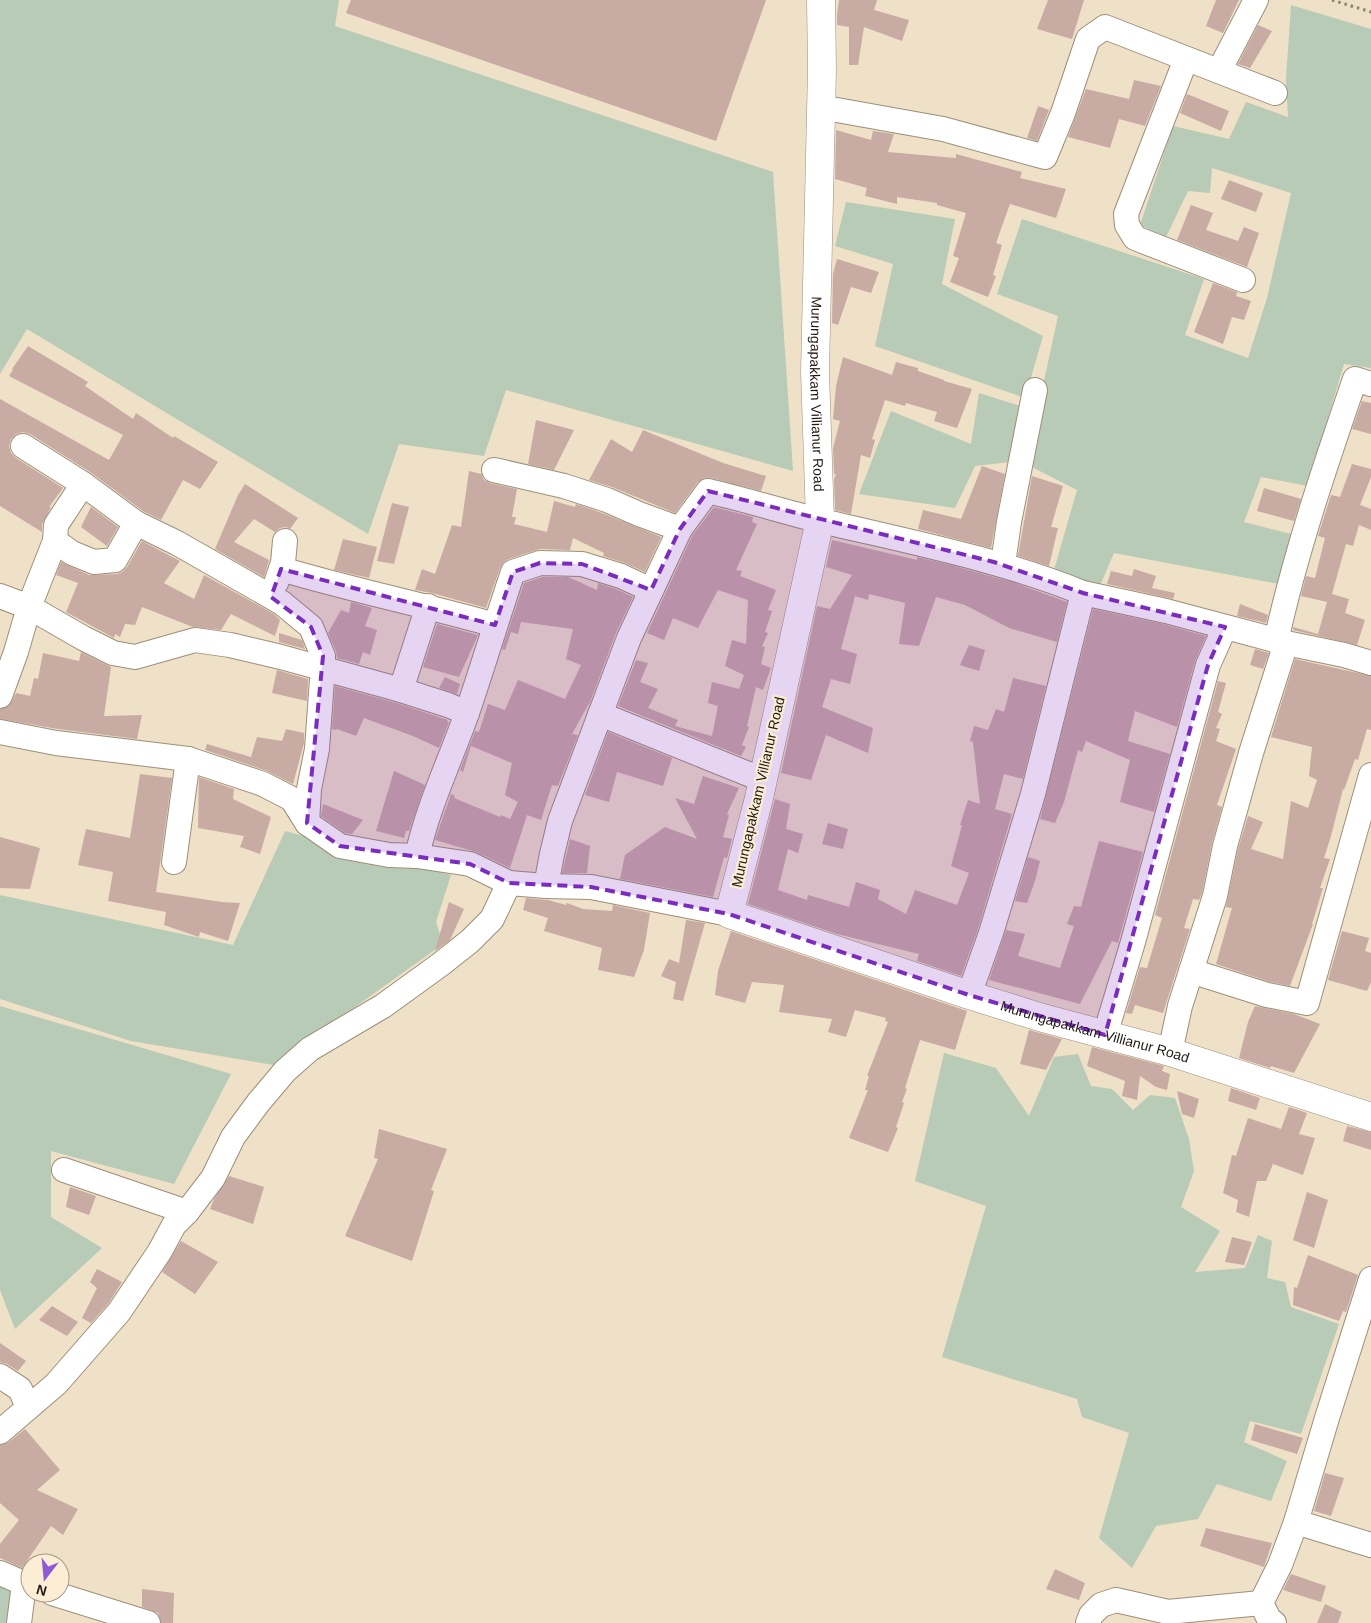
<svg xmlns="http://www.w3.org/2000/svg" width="1371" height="1623" font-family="Helvetica,sans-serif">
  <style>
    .green { fill: #b7cbb6 }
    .building { fill: #c8aba3 }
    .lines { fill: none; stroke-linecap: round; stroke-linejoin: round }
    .minor-casing { stroke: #9d8f79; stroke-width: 26 }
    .major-casing { stroke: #9d8f79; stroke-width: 29 }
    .path { stroke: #8b8170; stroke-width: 3; stroke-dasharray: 2.5 4; stroke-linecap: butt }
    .minor { stroke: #fff; stroke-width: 24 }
    .major { stroke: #fff; stroke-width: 28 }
    .marked { fill: #7b2cbf; fill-opacity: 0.2; stroke: #7b2cbf; stroke-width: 4; stroke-dasharray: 10 6; stroke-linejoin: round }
    .labels { text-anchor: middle; stroke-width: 4.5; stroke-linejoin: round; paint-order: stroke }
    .street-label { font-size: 14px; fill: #1f1911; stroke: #fcedd5 }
  </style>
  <rect width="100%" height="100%" fill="#efe0c8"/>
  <!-- green -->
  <g class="green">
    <path d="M0,0H339L335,26L773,172L793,471L506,390L484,456L399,444L368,534L27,329L0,374Z"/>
    <path d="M1291,5L1371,29V368L1344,364L1308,486L1261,477L1244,522L1295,535L1279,584L1114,553L1099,588L1054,570L1077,490L1026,464L1058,316L997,294L1022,219L1204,279L1185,335L1248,358L1267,298L1291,193L1212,168L1210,193L1188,191L1166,237L1140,225L1173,126L1229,139L1246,102L1288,117L1286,79Z"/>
    <path d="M846,202L955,219L942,284L1043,336L1025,398L875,346L893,264L835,246Z"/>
    <path d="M979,393L1024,407L1010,462L975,466L955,508L859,494L891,411L971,444Z"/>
    <path d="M285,831L451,875L436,922L443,944L274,1065L131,1041L0,999V895L233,945Z"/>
    <path d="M0,1006L231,1074L174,1184L51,1151V1217L102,1248L15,1329L0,1290Z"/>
    <path d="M944,1053L996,1068L1029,1116L1054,1057L1078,1054L1091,1086L1112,1089L1133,1110L1150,1095L1175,1098L1189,1139L1194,1171L1181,1207L1220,1231L1195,1272L1245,1268L1258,1235L1272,1241L1267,1278L1285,1282L1291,1307L1339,1324L1301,1434L1250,1421L1244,1442L1287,1461L1271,1501L1217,1484L1198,1519L1156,1526L1132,1568L1099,1538L1129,1433L1082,1417L1077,1399L942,1357L986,1206L915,1181Z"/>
    <path d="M0,1583L14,1592L11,1623H0Z"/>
  </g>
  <!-- building -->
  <g class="building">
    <path d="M351,0H766L716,141L346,13Z"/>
    <path d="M839,0H877L874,10L909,20L902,41L864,27L858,65H849V27L837,25V15Z"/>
    <path d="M1048,0H1084L1072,39L1037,29Z"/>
    <path d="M1216,0H1239L1223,33L1206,26Z"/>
    <path d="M1258,25L1272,31L1250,68L1238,64Z"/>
    <path d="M1134,80L1161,86L1145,126L1119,119L1110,148L1068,137L1086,89L1129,99Z"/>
    <path d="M1187,94L1229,111L1221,131L1180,113Z"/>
    <path d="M1038,106L1049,110L1037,141L1027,138Z"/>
    <path d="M836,130L871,140L873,131L894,134L888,152L956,158V154L1022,172L1020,178L1066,189L1056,218L1010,204L996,243L1002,245L993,275L996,276L988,297L950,282L959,258L953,256L966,213L937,205V203L897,197V204L865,196L867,188L835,179Z"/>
    <path d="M1229,180L1263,193L1256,212L1221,199Z"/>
    <path d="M1191,205L1213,213L1206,230L1238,241L1244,227L1259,233L1247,267L1177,240Z"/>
    <path d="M837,259L879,272L871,293L851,287L838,325L832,323L833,274Z"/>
    <path d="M1213,283L1237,292L1236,296L1251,301L1244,320L1232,317L1223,344L1194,332Z"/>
    <path d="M28,346L88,382L85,386L133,419L136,413L173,438L174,436L218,462L200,489L183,480L161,520L143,511L90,472L30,434L23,432L16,434L11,439L9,446L11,453L16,458L63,488L49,507H51L42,524V532L0,506V399L109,460L123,435L9,376L13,370L12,369Z"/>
    <path d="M843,357L892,375L896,362L918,368V371L944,380V381L972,389L957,428L934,421L937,412L906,403L905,406L885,400L872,439L875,440L870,458L861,455L851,514L835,510L834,479L836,474H834L833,448L840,421L833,419L836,386Z"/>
    <path d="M1362,401L1371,403V434L1352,429Z"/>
    <path d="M536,420L574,430L554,470L528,464Z"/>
    <path d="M643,430L723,463L766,476L761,491L711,478H704L697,483L675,513L612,487L589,480L611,439L632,452Z"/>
    <path d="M1352,464L1371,469V477L1360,505L1371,509V530L1359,525L1353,546L1346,544L1332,594L1349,599L1345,613L1365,620L1357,645L1293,630V627L1318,634L1327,602L1301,596L1306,576L1315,578L1325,538L1318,536L1331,495L1340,497Z"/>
    <path d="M982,466L1005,474L991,548L918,529L923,510L961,519Z"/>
    <path d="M469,471L481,474L484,480L490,483L517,489L512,517H516L514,524L547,532L554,501L575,507L576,504L602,513L661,537L645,572L625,563L603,556L604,553L573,538L570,550L540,549L509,559L504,562L500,568L486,608L432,593L415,590L422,569L435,574L452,525L461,527Z"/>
    <path d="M1032,476L1063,486L1051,527L1058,528L1049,566L1018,556Z"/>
    <path d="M245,484L298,518L290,529L286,527L280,528L275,532L254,519L234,542L269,560L264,577L215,549L238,495Z"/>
    <path d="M1264,488L1301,499L1294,521L1257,511Z"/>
    <path d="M392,503L409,507L394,564L377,561Z"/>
    <path d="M91,507L118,527L107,546L81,527Z"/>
    <path d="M714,507L753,517L752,522L757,524L736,570L742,571L740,576L776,590L768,610L772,611L765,632L768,633L762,646L765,647L761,664L771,668L763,690L756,687L747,726L749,727L742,745L746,747L741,756L618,706L636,660L648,663L640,682L658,689L648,708L678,720L675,726L712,736L718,706L708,703L712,682L739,689L744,675L725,666L732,640L746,644L748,600L718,590L698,628L673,618L664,640L647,633L692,536Z"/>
    <path d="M343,539L377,547L369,578L334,570Z"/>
    <path d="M832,540L917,560V557L951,565L1015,583L1067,602L1057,642L1009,628L965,605L936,597L919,646L899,644L905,603L869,594L868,600L855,596L841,649L857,654L850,684L831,679L822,707L873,728L868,753L826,735L811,780L781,773L817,606L830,609L852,575L826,567Z"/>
    <path d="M142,541L180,561L164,583L194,599L204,575L274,614L280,620L275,636L231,614L221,630L193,627L142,607L135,625L125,624L120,637L115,634L114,638L66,612L78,583L56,575L61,562L89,575L117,574L122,572L127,567Z"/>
    <path d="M1134,569L1156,576L1152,588L1175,593L1173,599L1107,584L1111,571L1132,576Z"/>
    <path d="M542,577H568L597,590L598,583L616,589L633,597L616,633L589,705H588L572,734L578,735L558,786L552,785L541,820L527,815L510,868L476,852L435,840L451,794L455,796L454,798L500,817L501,815L510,819L518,802L505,795L512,763L471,746L463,772L460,770L475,731L479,732L488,704L505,710L518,680L565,699L581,665L566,659L573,629L521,622L518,634L511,632L505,650L502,649L524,583Z"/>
    <path d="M351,602L372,608L365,626L377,630L370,655L363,652L359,664L337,658L336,651L328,633L341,610L349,613Z"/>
    <path d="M1240,604L1268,615L1266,623L1237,616Z"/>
    <path d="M1093,609L1163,624L1206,636L1195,661L1177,727L1135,711L1128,741L1170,754L1154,812L1120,802L1130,760L1086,741L1082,752L1078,750L1064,802L1055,823L1040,819Z"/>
    <path d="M437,624L478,635L459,677L423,667Z"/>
    <path d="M279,633L302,640L305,649L279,642Z"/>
    <path d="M969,645L985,650L979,671L960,665Z"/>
    <path d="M1255,649L1269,653L1263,669L1250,665Z"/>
    <path d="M81,652L111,667L104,716L142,715L137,739L58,729L0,719V709L9,706L16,693L30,696L34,678L38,679L43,653L79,661Z"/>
    <path d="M1295,659L1371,676V730L1367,729L1358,760L1355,759L1344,790L1343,789L1331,836L1324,858L1330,859L1320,888H1323L1312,924H1313L1290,986L1270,982L1216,964L1232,908L1226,907L1238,849L1248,816L1263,822L1251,849L1283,859L1291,801L1308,808L1317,780L1309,776L1312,747L1271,737Z"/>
    <path d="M277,670L308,679L307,701L272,693Z"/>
    <path d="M445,677L460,684L457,694L439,688Z"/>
    <path d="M1013,678L1046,686L1023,779L1004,774L995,809L1012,814L978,929L961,976L917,961L919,954L837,934L748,904L775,799L790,804L786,829L803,834L798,853L788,849L778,890L807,900L808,895L849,907L856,882L880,890L878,899L906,914L915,890L957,905L969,873L951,866L962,825H960L968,800L980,804L973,742L970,741L974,726L988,730L996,709L1004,712Z"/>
    <path d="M1218,681L1226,683L1218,712L1222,714L1216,728L1220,729L1216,741L1236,749L1217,805L1222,807L1212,843L1202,893L1199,900L1193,899L1184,928L1190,929L1163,1013L1135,1005L1132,1014L1126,1013L1140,967L1147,968L1162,918L1155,915Z"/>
    <path d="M335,686L397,703L448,720L447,722H449L439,748L413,736L364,718L356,736L337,729L336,730L332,729Z"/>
    <path d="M286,729L304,733V743L293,784L267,771L205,750L207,744L251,757L257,737L282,741Z"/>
    <path d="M608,732L672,758L663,786L617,772L609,802L585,795Z"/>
    <path d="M394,771L425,785L409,831H406L404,838L376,831Z"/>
    <path d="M140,774L172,778L156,892L222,902L240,903L228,941L200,932L199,937L164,925L166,912L108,901L113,872L78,865L86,829L130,838Z"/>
    <path d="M703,776L739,788L727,814L729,815L723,837L732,839L727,858L724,857L713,897L620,879L625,855L665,827L697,839L675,798L694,804Z"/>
    <path d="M199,777L234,789L233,799L271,817L260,854L240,847L244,836L198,828Z"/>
    <path d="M323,804L363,820L352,834L345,833L321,816Z"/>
    <path d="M828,823L848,829L843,849L822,844Z"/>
    <path d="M0,837L40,848L30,889L0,888Z"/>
    <path d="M570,839L590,846L587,873H562Z"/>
    <path d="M1099,841L1143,852L1118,943L1112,941L1080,1004L989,980L1006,930L1025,934L1018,956L1060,968L1074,926L1067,924L1074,906L1081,907Z"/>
    <path d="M1028,857L1040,861L1035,881L1027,903L1015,901Z"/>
    <path d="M526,898L548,900L566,905L567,903L583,909L612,911L613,905L650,913L644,950L634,977L598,970L602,948L544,931L548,918L523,910Z"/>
    <path d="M449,902L464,909L450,940L435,951Z"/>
    <path d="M686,920L705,923L683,1001L673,999L676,982L661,976L669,959L679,963Z"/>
    <path d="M731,931L967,1011L955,1050L920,1040L905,1088L907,1089L902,1102L904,1103L896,1127L898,1128L888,1152L849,1138L868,1090H865L869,1076H867L888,1022L885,1021L886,1018L855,1010L846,1037L828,1032L832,1019L779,1012L784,985L752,982L745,1003L715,995L718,971Z"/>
    <path d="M1342,931L1369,938L1365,951L1371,953V982L1367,991L1328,980Z"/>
    <path d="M1255,1006L1294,1014L1320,1024L1294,1073L1271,1066L1270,1068L1239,1058L1248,1022Z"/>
    <path d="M1029,1030L1062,1039L1046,1070L1020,1064Z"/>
    <path d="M1092,1047L1164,1066L1162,1071L1170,1074L1167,1090L1156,1087L1140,1076L1137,1100L1122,1096L1125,1081L1087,1066Z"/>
    <path d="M1231,1088L1260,1098L1256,1110L1228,1101Z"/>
    <path d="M1177,1091L1199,1099L1194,1118L1182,1114Z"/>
    <path d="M1289,1107L1307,1113L1299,1134L1315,1138L1303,1175L1273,1164L1266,1181H1257L1249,1217L1236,1212L1238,1200L1223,1193L1232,1155L1236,1156L1248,1118L1281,1129Z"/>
    <path d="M1347,1126L1371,1132V1150L1343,1141Z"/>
    <path d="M379,1129L447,1149L431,1190L434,1191L412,1261L345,1236L378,1159L374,1158Z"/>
    <path d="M229,1176L264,1187L253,1224L210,1209L214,1199Z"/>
    <path d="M70,1187L96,1196L89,1215L66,1207Z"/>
    <path d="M1307,1192L1328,1200L1314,1248L1293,1240Z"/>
    <path d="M1232,1237L1252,1242L1244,1265L1225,1262Z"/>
    <path d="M181,1241L218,1262L195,1294L162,1272Z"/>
    <path d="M1308,1255L1358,1275L1346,1312L1343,1311L1339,1321L1293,1305L1294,1287L1297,1288Z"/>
    <path d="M97,1269L122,1282L108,1304L91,1323L82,1318L97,1288L90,1282Z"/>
    <path d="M52,1306L78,1322L67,1336L39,1320Z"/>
    <path d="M0,1343L26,1361L18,1371L7,1364L0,1362Z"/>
    <path d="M1255,1424L1303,1438L1297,1454L1251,1440Z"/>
    <path d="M25,1429L60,1470L37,1490L78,1509L63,1535L51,1526L22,1568L0,1558V1544L19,1520L0,1503V1445L9,1442Z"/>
    <path d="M1325,1473L1344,1478L1331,1516L1314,1511Z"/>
    <path d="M1206,1528L1272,1543L1264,1567L1200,1546Z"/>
    <path d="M1055,1569L1085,1583L1079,1600L1046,1589Z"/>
    <path d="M1291,1574L1326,1586L1321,1602L1283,1590Z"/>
    <path d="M142,1589L174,1593L173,1623H161L158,1613L142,1607Z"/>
    <path d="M1325,1604L1342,1612L1338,1623H1317Z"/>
  </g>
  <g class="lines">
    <defs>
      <g id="minor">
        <path d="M1186,59L1126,214L1127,225L1135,238L1243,280"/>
        <path d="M1219,71L1256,0"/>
        <path d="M820,107L943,129L1045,157L1063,113L1088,39L1105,27L1275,93"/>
        <path d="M23,446L83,484L136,523L177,543L282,603L311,627L323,656L322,679L317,749L309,789L307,823"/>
        <path d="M494,470L564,486L607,500L639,514L680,529"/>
        <path d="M55,541L72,553L94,562L115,560L136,523"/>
        <path d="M1003,564L1009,522L1035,390"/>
        <path d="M281,569C352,590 424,605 495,625"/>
        <path d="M276,583L283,563L285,541"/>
        <path d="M0,596L29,607L83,638L113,653L135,657L195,640L230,645L281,657L401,690L448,705L467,713"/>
        <path d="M1276,641C1296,551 1325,466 1355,379L1371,384"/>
        <path d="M401,690L428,606"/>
        <path d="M0,696L16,652L29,607L55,541L56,525L83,484"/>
        <path d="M600,714L763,780"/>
        <path d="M0,732L56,743L188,759L263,784L292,799L307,823L340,846L389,855L417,856L470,864L509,883L546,886L591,887L729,914"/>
        <path d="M417,856C428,806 450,761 467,713C483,666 497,619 513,572L540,563L582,564L621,576L651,590"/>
        <path d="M174,862L188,759"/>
        <path d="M546,886L552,854L560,821L629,638L680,529L708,491C747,500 784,512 822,521C910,542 999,559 1083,593"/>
        <path d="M1191,971L1267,995L1307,1003L1371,775"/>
        <path d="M969,995L991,933L1033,794L1083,593L1166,611L1286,643L1344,655L1371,663"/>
        <path d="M1105,1035L1133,942L1208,665L1225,627"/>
        <path d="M1170,1052L1180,1006L1215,896L1225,846L1251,753L1286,643"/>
        <path d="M64,1170L187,1212"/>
        <path d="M0,1376L20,1389L28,1407"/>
        <path d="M0,1432L56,1384L119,1312L160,1251L174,1225L187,1212L213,1178L233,1137L258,1103L285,1071L310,1049L383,1006L441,964L470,941L492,919L509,883"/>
        <path d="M1296,1522L1371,1545"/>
        <path d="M0,1573L30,1586"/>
        <path d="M52,1593L148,1623"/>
        <path d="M19,1623L24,1584"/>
        <path d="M1088,1623L1091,1615L1101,1605L1116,1600L1168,1612L1261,1603"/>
        <path d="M1274,1623L1269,1619L1261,1603L1280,1565L1296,1522L1327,1418L1371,1279"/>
      </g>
      <g id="major">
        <path id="s1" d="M821,0L822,69L815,372L820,520L759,798L729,914L969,995L1043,1018L1170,1052L1371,1117"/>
      </g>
    </defs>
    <!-- minor casing -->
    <use href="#minor" class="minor-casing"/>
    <!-- major casing -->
    <use href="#major" class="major-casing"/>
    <!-- path -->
    <path class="path" d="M1332,0L1371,12"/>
    <!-- minor -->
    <use href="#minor" class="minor"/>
    <!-- major -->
    <use href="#major" class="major"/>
  </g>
  <!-- marked area -->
  <path class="marked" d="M708,491L994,562L1083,593L1225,627L1208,665L1105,1035L969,995L729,914L591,887L509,883L470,864L340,846L307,823L323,656L311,627L271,597L281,569L495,625L513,572L540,563L582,564L651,590L680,529Z"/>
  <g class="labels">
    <!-- street labels -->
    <g class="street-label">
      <text dy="5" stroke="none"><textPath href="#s1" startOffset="394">Murungapakkam Villianur Road</textPath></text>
      <text transform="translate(758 792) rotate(-77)" y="5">Murungapakkam Villianur Road</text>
      <text dy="5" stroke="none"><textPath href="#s1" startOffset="1309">Murungapakkam Villianur Road</textPath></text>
    </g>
  </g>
  <!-- north arrow -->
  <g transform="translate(45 1578) rotate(196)"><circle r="24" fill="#fcedd5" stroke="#a49887"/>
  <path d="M0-4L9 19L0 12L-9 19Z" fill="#8e5ad3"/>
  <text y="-8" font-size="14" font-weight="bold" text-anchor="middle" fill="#1f1911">N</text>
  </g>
</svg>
